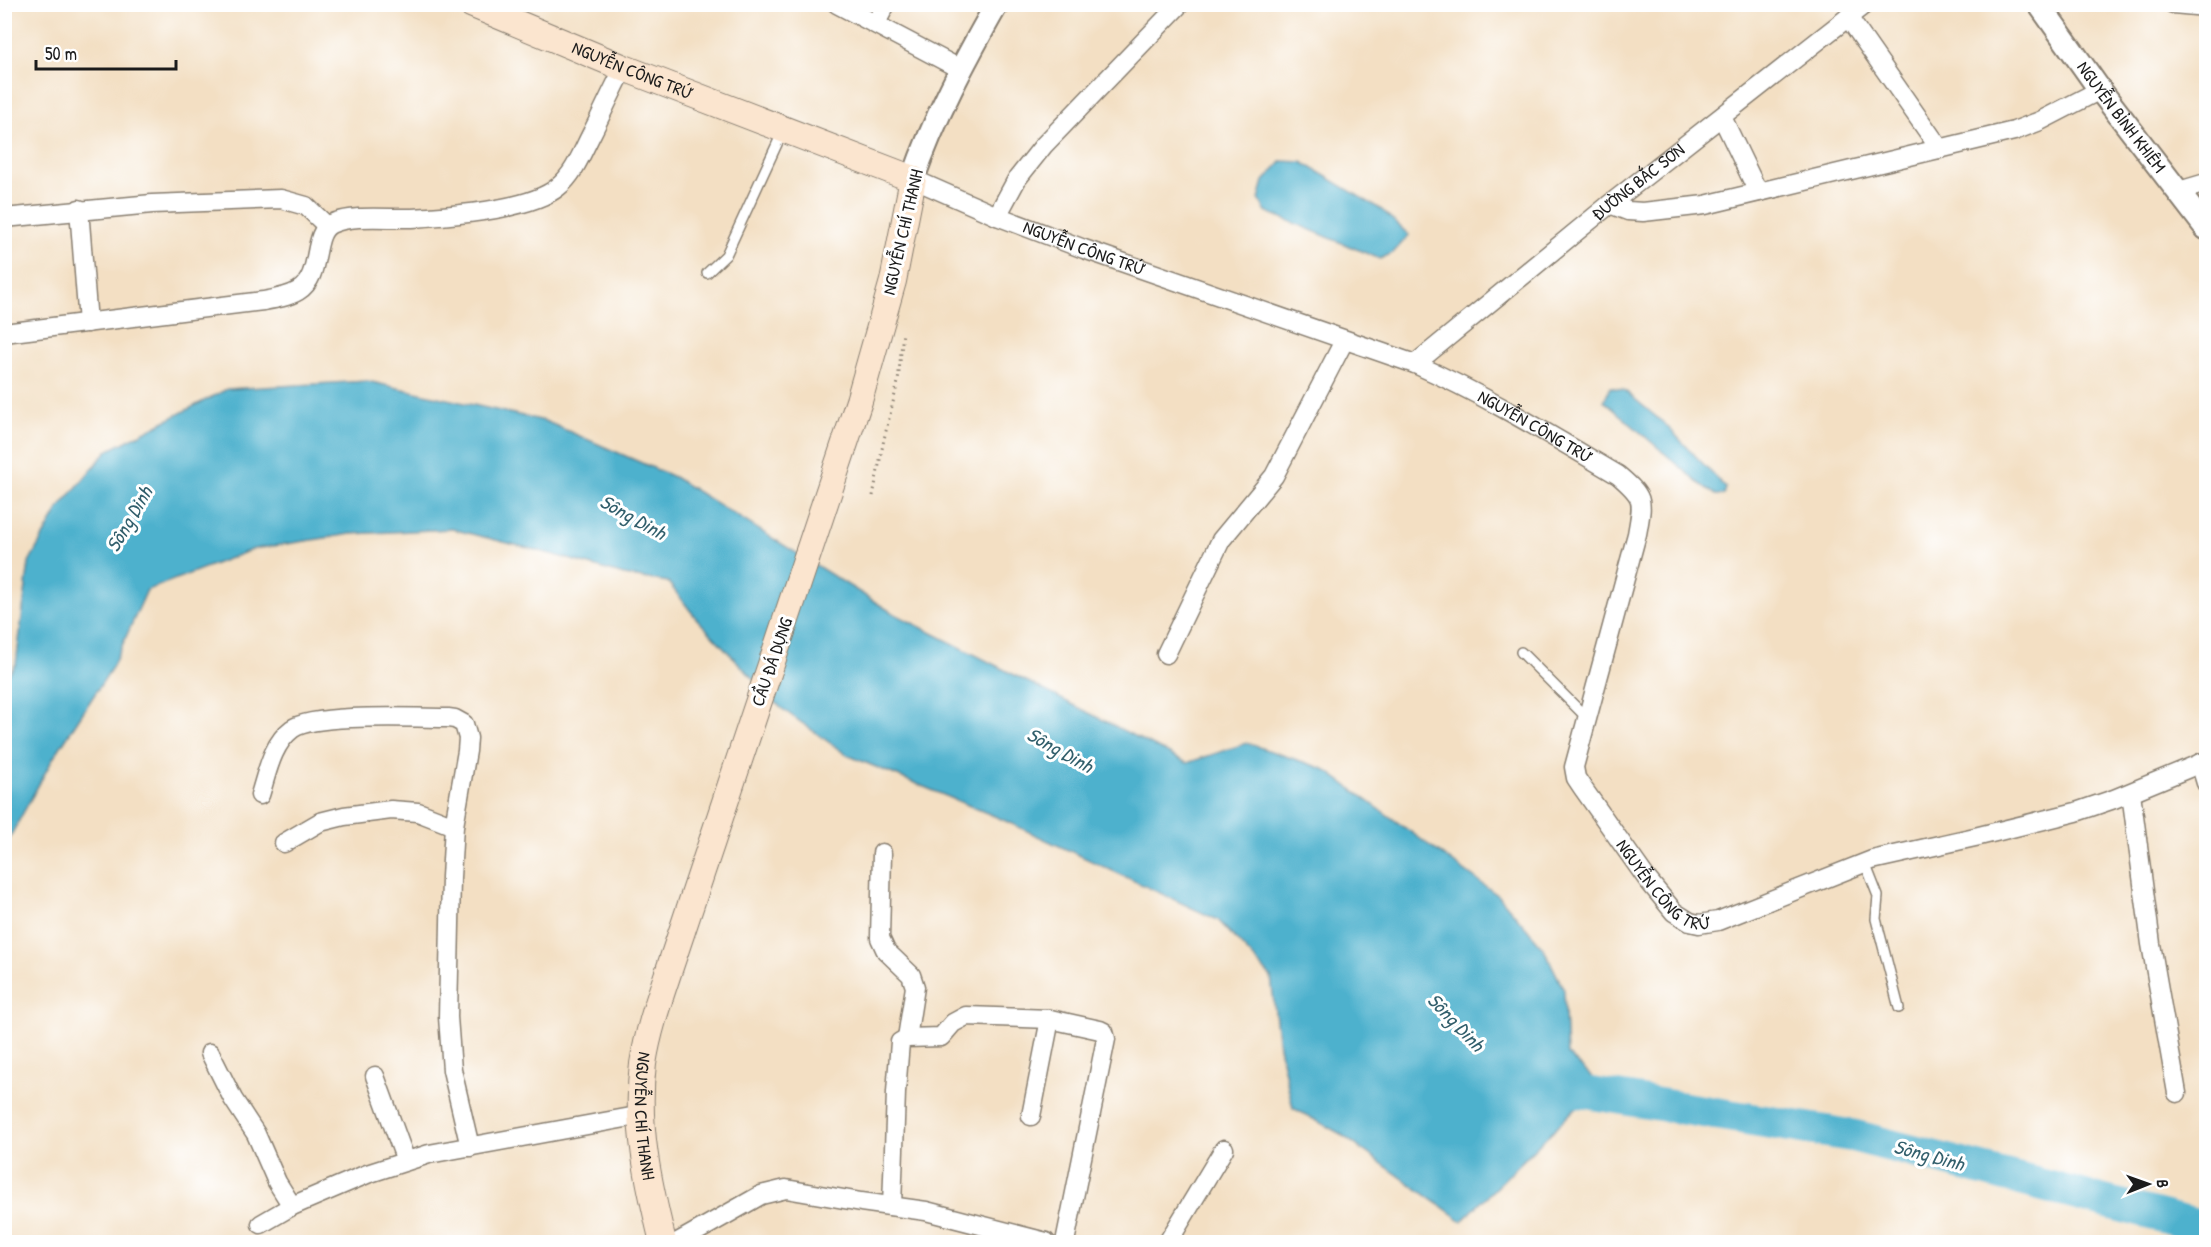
<svg xmlns="http://www.w3.org/2000/svg" width="2211" height="1247" font-family="'Patrick Hand',sans-serif">
  <style>
    .water { fill: #4eb1cd; stroke: #356674; stroke-width: 1.5 }
    .lines { fill: none; stroke-linecap: round; stroke-linejoin: round }
    .river { stroke: #4eb1cd; stroke-width: 33 }
    .service-casing { stroke: #887e70; stroke-width: 12 }
    .minor-casing { stroke: #887e70; stroke-width: 21 }
    .tertiary-casing { stroke: #887e70; stroke-width: 26 }
    .secondary-casing { stroke: #887e70; stroke-width: 28 }
    .path { stroke: #887e70; stroke-width: 3; stroke-dasharray: 1.5 4.5; stroke-linecap: butt }
    .service { stroke: #fff; stroke-width: 9 }
    .minor { stroke: #fff; stroke-width: 18 }
    .tertiary { stroke: #fff; stroke-width: 22 }
    .secondary { stroke: #fbe5cf; stroke-width: 26 }
    .labels { text-anchor: middle; stroke-width: 6; stroke-linejoin: round; paint-order: stroke }
    .street-label { font-size: 18px; fill: #1c1c1c; stroke: #fff }
    .water-label { font-size: 20px; font-style: italic; fill: #325f6c; stroke: #fff }
  </style>
  <rect width="100%" height="100%" fill="#fff"/>
  <filter id="ink" filterUnits="userSpaceOnUse"><feTurbulence type="fractalNoise" baseFrequency=".0167" numOctaves="2"/><feDisplacementMap in="SourceGraphic" scale="12" xChannelSelector="R" yChannelSelector="G"/><feConvolveMatrix kernelMatrix="1 2 1 2 8 2 1 2 1" color-interpolation-filters="sRGB"/></filter>
  <filter id="wash" filterUnits="userSpaceOnUse"><feTurbulence type="fractalNoise" baseFrequency=".008" numOctaves="4" result="noise"/><feDisplacementMap in="SourceGraphic" scale="24" xChannelSelector="R" yChannelSelector="G"/><feGaussianBlur stdDeviation="1.35" result="paint"/><feColorMatrix in="noise" values="0 0 0 0 0 0 0 0 0 0 0 0 0 0 0 0 0 1.4 0 .05"/><feComposite in="paint" operator="in"/></filter>
  <g filter="url(#wash)">
    <rect width="100%" height="100%" fill="#f3dfc3"/>
    <!-- water -->
    <g class="water">
      <path d="M1282,161L1302,162L1382,210L1409,235L1393,253L1380,259L1265,211L1259,199L1264,181Z"/>
      <path d="M367,381L545,421L674,477L893,613L1187,763L1247,743L1324,769L1499,896L1544,949L1564,990L1567,1054L1600,1084L1462,1221L1339,1133L1293,1108L1279,1047L1271,977L1218,920L999,818L847,755L781,708L696,618L668,582L624,575L555,555L452,529L351,534L254,549L147,590L113,666L54,757L5,846V679L16,664L29,562L59,508L107,451L227,389Z"/>
      <path d="M1610,387L1624,390L1666,425L1726,488L1724,495H1716L1700,484L1604,401Z"/>
    </g>
    <g class="lines">
      <!-- river -->
      <path class="river" d="M1546,1086L1854,1136L2206,1228"/>
    </g>
  </g>
  <g filter="url(#ink)">
    <g class="lines">
      <defs>
        <g id="service">
          <path d="M707,273L726,255L783,131"/>
          <path d="M1521,652L1587,718"/>
          <path d="M1865,863L1878,896L1876,919L1899,1008"/>
        </g>
        <g id="minor">
          <path d="M837,4L962,70"/>
          <path d="M2173,4L2206,7"/>
          <path d="M1848,17L1940,149"/>
          <path d="M876,23L886,4"/>
          <path d="M1722,117L1758,192"/>
          <path id="s1" d="M913,179L997,216L1084,249L1415,364C1485,395 1552,436 1618,475C1645,498 1643,500 1637,534L1574,767L1576,778L1582,787L1647,879L1674,912L1690,922L1699,924L1718,921L1872,860L1975,837L2076,812L2114,799L2206,761"/>
          <path d="M2179,191L2206,183"/>
          <path d="M1610,204L1628,211L1643,212L1705,205L2014,131L2040,121L2100,90"/>
          <path d="M79,209L88,323"/>
          <path d="M997,216L1017,179L1044,145L1180,4"/>
          <path d="M4,218L152,204L281,199L306,206L327,226"/>
          <path d="M4,333L263,301C275,299 288,297 298,291C323,276 311,234 331,224C352,214 389,219 412,218C448,216 531,210 558,187C575,173 582,152 592,133C603,111 613,89 624,68"/>
          <path id="s2" d="M1415,364L1610,204L1865,4"/>
          <path d="M1166,654L1221,540L1274,476L1344,341"/>
          <path d="M2200,763L2206,783"/>
          <path d="M2131,793L2151,944L2177,1093"/>
          <path d="M260,795C267,773 272,744 292,729C314,713 416,718 448,718L455,719L464,724L468,738L467,751L454,826L451,877L448,1017L452,1070L470,1147"/>
          <path d="M284,843L320,822L344,816L391,810L418,812L454,826"/>
          <path d="M882,853L880,938L886,951L911,975L915,987L907,1038"/>
          <path d="M210,1053L233,1099L256,1134L277,1182L292,1206L367,1174L429,1154L642,1115"/>
          <path d="M375,1076L406,1161"/>
          <path d="M1031,1116L1050,1019"/>
          <path d="M892,1206L896,1092L900,1042L907,1038L941,1037L953,1023L966,1016L1050,1019L1100,1030L1104,1032L1106,1039L1065,1242"/>
          <path d="M261,1224L292,1206"/>
          <path d="M678,1242L761,1195L786,1189L861,1202L926,1211L1046,1242"/>
          <path d="M1168,1242L1224,1149"/>
        </g>
        <g id="tertiary">
          <path id="s3" d="M2039,4L2100,90L2206,228"/>
          <path d="M913,179C934,118 965,60 997,4"/>
        </g>
        <g id="secondary">
          <path id="s4" d="M471,4L624,68L913,179L893,281L859,401L669,970C659,1000 648,1031 643,1064C635,1124 649,1185 663,1242"/>
        </g>
      </defs>
      <!-- service casing -->
      <use href="#service" class="service-casing"/>
      <!-- minor casing -->
      <use href="#minor" class="minor-casing"/>
      <!-- tertiary casing -->
      <use href="#tertiary" class="tertiary-casing"/>
      <!-- secondary casing -->
      <use href="#secondary" class="secondary-casing"/>
      <!-- path -->
      <path class="path" d="M873,496L884,439L898,382L903,332"/>
      <!-- service -->
      <use href="#service" class="service"/>
      <!-- minor -->
      <use href="#minor" class="minor"/>
      <!-- tertiary -->
      <use href="#tertiary" class="tertiary"/>
      <!-- secondary -->
      <use href="#secondary" class="secondary"/>
    </g>
  </g>
  <g class="labels">
    <!-- street labels -->
    <g class="street-label">
      <text dy="6" stroke="none"><textPath href="#s4" startOffset="174">NGUYỄN CÔNG TRỨ</textPath></text>
      <text dy="6" stroke="none"><textPath href="#s3" startOffset="140">NGUYỄN BỈNH KHIÊM</textPath></text>
      <text dy="6" stroke="none"><textPath href="#s2" startOffset="288">ĐƯỜNG BẮC SƠN</textPath></text>
      <text transform="translate(903 232) rotate(-77)" y="6">NGUYỄN CHÍ THANH</text>
      <text dy="6" stroke="none"><textPath href="#s1" startOffset="184">NGUYỄN CÔNG TRỨ</textPath></text>
      <text dy="6" stroke="none"><textPath href="#s1" startOffset="670">NGUYỄN CÔNG TRỨ</textPath></text>
      <text transform="translate(772 662) rotate(-71)" y="6">CẦU ĐÁ DỰNG</text>
      <text dy="6" stroke="none"><textPath href="#s1" startOffset="1228">NGUYỄN CÔNG TRỨ</textPath></text>
      <text dy="6" stroke="none"><textPath href="#s4" startOffset="1454">NGUYỄN CHÍ THANH</textPath></text>
    </g>
    <!-- water labels -->
    <g class="water-label">
      <text transform="translate(633 517) rotate(29)" y="7">Sông Dinh</text>
      <text transform="translate(129 519) rotate(-60)" y="7">Sông Dinh</text>
      <text transform="translate(1060 750) rotate(29)" y="7">Sông Dinh</text>
      <text transform="translate(1456 1022) rotate(46)" y="7">Sông Dinh</text>
      <text transform="translate(1929 1155) rotate(15)" y="7">Sông Dinh</text>
    </g>
  </g>
  <!-- margin -->
  <rect width="2211" height="1247" fill="none" stroke="#fff" stroke-width="24"/>
  <!-- north arrow -->
  <g transform="translate(2148 1184) rotate(89)" stroke="#ffffff" stroke-width="4.5" paint-order="stroke">
  <path d="M0-4.5L10 22L0 15L-10 22Z" fill="#1c1c1c"/>
  <text y="-9" font-size="16" font-weight="bold" text-anchor="middle" fill="#1c1c1c">B</text>
  </g>
  <!-- scale -->
  <path d="M36 60v9h140v-9" fill="none" stroke="#1c1c1c" stroke-width="3"/>
  <text x="45" y="60" font-size="18" fill="#1c1c1c" stroke="#ffffff" stroke-width="4.5" paint-order="stroke">50 m</text>
</svg>
